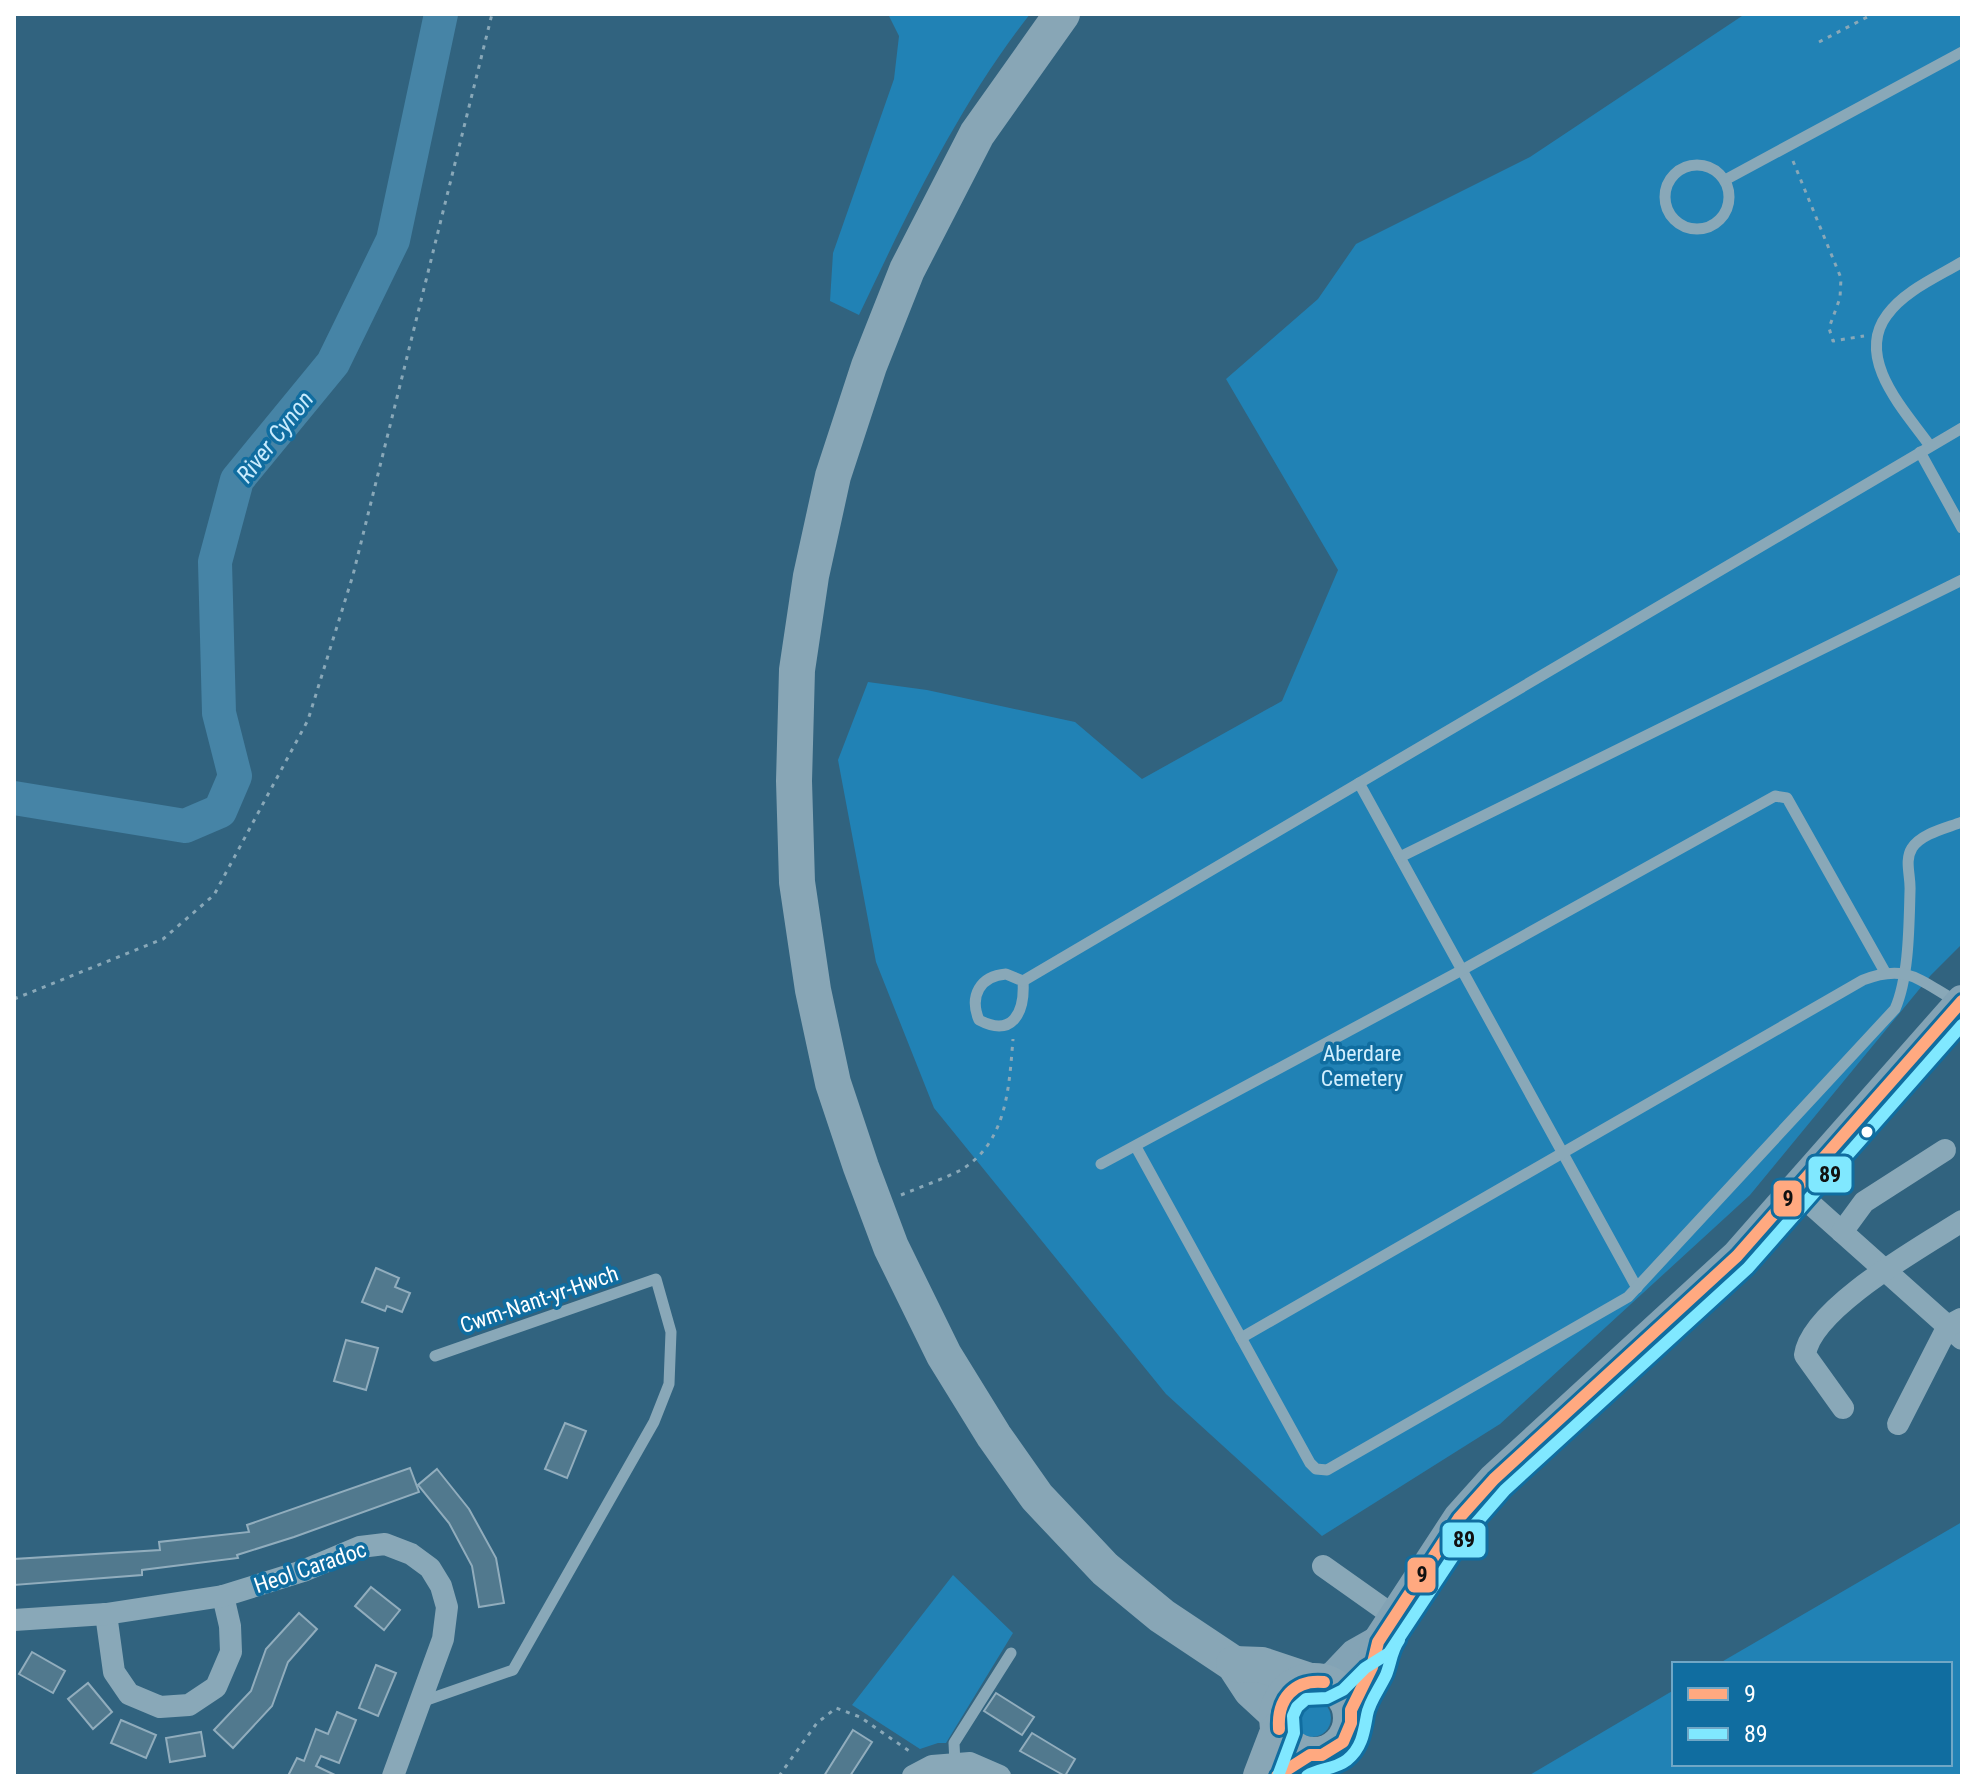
<svg xmlns="http://www.w3.org/2000/svg" width="1976" height="1790" font-family="'Roboto Condensed',sans-serif">
  <style>
    .green { fill: #2182b5 }
    .lines { fill: none; stroke-linecap: round; stroke-linejoin: round }
    .river { stroke: #4684a6; stroke-width: 34 }
    .building { fill: #51798e; stroke: #91adbd; stroke-width: 2 }
    .path { stroke: #89a8b8; stroke-width: 3; stroke-dasharray: 4 6; stroke-linecap: butt }
    .service { stroke: #89a8b8; stroke-width: 11 }
    .minor { stroke: #89a8b8; stroke-width: 22 }
    .secondary { stroke: #83a3b5; stroke-width: 32 }
    .primary { stroke: #88a6b6; stroke-width: 36 }
    .bus-1-casing { stroke: #106da0; stroke-width: 18 }
    .bus-2-casing { stroke: #106da0; stroke-width: 18 }
    .bus-1 { stroke: #ffa980; stroke-width: 12 }
    .bus-2 { stroke: #80e8ff; stroke-width: 12 }
    .bus-dot { fill: #fff; stroke: #106da0; stroke-width: 3 }
    .labels { text-anchor: middle; stroke-width: 7; stroke-linejoin: round; paint-order: stroke }
    .park-label { font-size: 22px; fill: #d1effe; stroke: #106da0 }
    .street-label { font-size: 22px; fill: #fff; stroke: #106da0 }
    .water-label { font-size: 24px; font-style: italic; fill: #c8ebfd; stroke: #106da0 }
    .line-badge { stroke: #106da0; stroke-width: 3 }
    .pale-badge-label { font-size: 22px; text-anchor: middle; font-weight: bold; fill: #111 }
  </style>
  <rect width="100%" height="100%" fill="#31637f"/>
  <!-- green -->
  <g class="green">
    <path d="M888,14H1030C958,106 909,210 859,315L830,301L833,253L894,79L899,36Z"/>
    <path d="M1745,14H1962V944L1931,975L1750,1195L1500,1424L1322,1536L1166,1394L934,1108L876,962L838,760L868,682L927,690L1075,722L1142,779L1282,701L1338,570L1226,379L1318,299L1356,244L1530,157Z"/>
    <path d="M1962,1522V1776H1528L1674,1690V1764H1950V1664H1718Z"/>
    <path d="M953,1575L1013,1633L946,1743H938L920,1749L852,1705Z"/>
    <circle cx="1312" cy="1718" r="19"/>
  </g>
  <g class="lines">
    <!-- river -->
    <path class="river" d="M14,798L185,826L220,811L235,776L219,713L215,562L237,480L333,363L393,240L441,14"/>
  </g>
  <!-- building -->
  <g class="building">
    <path d="M376,1268L399,1278L395,1287L410,1293L402,1312L387,1306L385,1311L362,1302Z"/>
    <path d="M346,1340L378,1348L366,1390L334,1381Z"/>
    <path d="M565,1423L586,1431L567,1478L545,1469Z"/>
    <path d="M410,1468L419,1492L294,1537L237,1555L238,1558L142,1570V1575L14,1585V1559L160,1550L159,1542L249,1532L247,1525Z"/>
    <path d="M437,1469L469,1509L496,1558L504,1603L479,1607L472,1566L449,1523L418,1485Z"/>
    <path d="M371,1587L400,1610L384,1630L355,1606Z"/>
    <path d="M299,1613L317,1629L288,1662L272,1706L233,1748L214,1730L251,1691L266,1649Z"/>
    <path d="M32,1652L65,1671L53,1693L19,1674Z"/>
    <path d="M376,1665L396,1673L378,1716L359,1708Z"/>
    <path d="M88,1683L112,1712L93,1729L68,1699Z"/>
    <path d="M996,1693L1034,1717L1022,1735L984,1711Z"/>
    <path d="M337,1712L356,1720L339,1763L321,1756L316,1766L337,1776H288L297,1758L304,1761L316,1729L328,1734Z"/>
    <path d="M121,1720L156,1735L146,1758L111,1743Z"/>
    <path d="M853,1730L872,1742L850,1776H824Z"/>
    <path d="M201,1732L205,1756L170,1762L166,1738Z"/>
    <path d="M1032,1733L1075,1759L1065,1776L1020,1751Z"/>
  </g>
  <g class="lines">
    <!-- path -->
    <g class="path">
      <path d="M1819,42L1873,14"/>
      <path d="M1793,161L1841,278L1840,298L1829,328L1833,341L1864,336"/>
      <path d="M14,999L163,939L214,895L308,720L353,575L492,14"/>
      <path d="M901,1195C920,1187 941,1180 959,1171C1007,1144 1009,1088 1013,1039"/>
      <path d="M779,1776L817,1723L836,1708L860,1717L912,1753"/>
    </g>
    <!-- service -->
    <g class="service">
      <circle cx="1697" cy="197" r="32"/>
      <path d="M1725,180L1962,52"/>
      <path d="M1930,446C1906,412 1854,359 1887,315C1904,291 1937,277 1962,262"/>
      <path d="M1920,452L1962,528"/>
      <path d="M1359,783L1637,1288"/>
      <path d="M1400,857L1962,580"/>
      <path d="M1006,974L1023,981C1025,1012 1013,1038 979,1020C969,996 980,976 1006,974Z"/>
      <path d="M1023,981L1962,428"/>
      <path d="M1136,1147L1310,1463L1316,1469L1327,1470L1628,1297L1895,1009C1909,977 1909,926 1910,891C1911,876 1904,861 1912,848C1922,833 1947,828 1962,822"/>
      <path d="M1101,1164L1462,970L1775,796L1787,798L1885,972"/>
      <path d="M1241,1338L1863,980C1906,963 1919,980 1956,1001"/>
      <path d="M421,1702L513,1670L654,1422L669,1384L671,1332L656,1279L435,1356"/>
      <path d="M955,1764L954,1743L1011,1653"/>
    </g>
    <!-- minor -->
    <g class="minor">
      <path d="M1795,1190L1962,1339"/>
      <path d="M1842,1232L1864,1202L1945,1150"/>
      <path d="M1843,1408L1805,1355C1811,1308 1923,1246 1962,1221"/>
      <path d="M1898,1424L1948,1326L1961,1319"/>
      <path d="M1323,1566L1395,1617"/>
      <path d="M106,1614L114,1672L129,1694L160,1707L189,1705L216,1687L231,1652L230,1626L223,1596"/>
      <path d="M14,1620L106,1614L223,1596L303,1571L360,1547L385,1544L411,1554L430,1568L441,1586L447,1607L443,1639L393,1776"/>
      <path d="M913,1776L932,1766L970,1763L1000,1776"/>
    </g>
    <!-- secondary -->
    <g class="secondary">
      <path d="M1324,1682L1335,1676L1355,1655L1378,1642"/>
      <path d="M1351,1710L1372,1667L1378,1642L1459,1518L1494,1479L1737,1256L1962,1001"/>
    </g>
    <!-- primary -->
    <g class="primary">
      <path d="M1062,14L977,134L907,270L869,366L833,476L811,576L797,670L794,781L797,882L813,990L833,1083L861,1167L891,1247L944,1355L994,1436L1037,1497L1105,1569L1162,1616L1234,1664L1251,1690L1277,1714"/>
      <path d="M1234,1664L1262,1665L1310,1681"/>
      <circle cx="1314" cy="1718" r="37"/>
      <path d="M1261,1776L1279,1729"/>
    </g>
    <defs>
      <g id="bus-1">
        <path d="M1279,1729C1277,1699 1294,1679 1324,1682"/>
        <path d="M1277,1776L1310,1755H1322L1343,1742L1351,1723V1710L1372,1667L1378,1642L1459,1518L1494,1479L1737,1256L1962,1001"/>
      </g>
      <g id="bus-2">
        <path d="M1278,1776L1294,1733L1293,1716L1297,1707L1306,1699L1327,1698L1343,1690L1365,1668L1389,1653L1472,1528L1505,1490L1748,1268L1962,1025"/>
        <path d="M1307,1776C1319,1768 1334,1770 1347,1760C1362,1748 1364,1732 1367,1715C1369,1702 1380,1688 1386,1675C1391,1663 1391,1651 1399,1640"/>
      </g>
    </defs>
    <!-- bus-1 casing -->
    <use href="#bus-1" class="bus-1-casing"/>
    <!-- bus-2 casing -->
    <use href="#bus-2" class="bus-2-casing"/>
    <!-- bus-1 -->
    <use href="#bus-1" class="bus-1"/>
    <!-- bus-2 -->
    <use href="#bus-2" class="bus-2"/>
  </g>
  <!-- markers -->
  <circle class="bus-dot" cx="1867" cy="1132" r="7"/>
  <g class="labels">
    <!-- park labels -->
    <g class="park-label">
      <text x="1362" y="1061">Aberdare<tspan x="1362" dy="25">Cemetery</tspan></text>
    </g>
    <!-- street labels -->
    <g class="street-label">
      <text transform="translate(539 1299) rotate(-19)" y="8">Cwm-Nant-yr-Hwch</text>
      <text transform="translate(310 1567) rotate(-19)" y="8">Heol Caradoc</text>
    </g>
    <!-- water labels -->
    <g class="water-label">
      <text transform="translate(275 437) rotate(-52)" y="8">River Cynon</text>
    </g>
  </g>
  <g class="line-badge">
    <rect x="1807" y="1155" width="46" height="39" rx="8" fill="#80e8ff"/>
    <rect x="1772" y="1179" width="31" height="39" rx="8" fill="#ffa980"/>
    <rect x="1441" y="1521" width="46" height="38" rx="8" fill="#80e8ff"/>
    <rect x="1406" y="1556" width="31" height="38" rx="8" fill="#ffa980"/>
  </g>
  <g class="pale-badge-label">
    <text x="1830" y="1182">89</text>
    <text x="1788" y="1206">9</text>
    <text x="1464" y="1547">89</text>
    <text x="1422" y="1582">9</text>
  </g>
  <!-- border -->
  <rect width="1976" height="1790" fill="none" stroke="#ffffff" stroke-width="32"/>
  <!-- legend -->
  <rect x="1672" y="1662" width="280" height="104" fill="#106da0" stroke="#70a7c6" stroke-width="2"/>
  <rect x="1688" y="1688" width="40" height="12" fill="#ffa980" stroke="#70a7c6" stroke-width="2"/>
  <text x="1744" y="1702" font-size="24" fill="#ffffff">9</text>
  <rect x="1688" y="1728" width="40" height="12" fill="#80e8ff" stroke="#70a7c6" stroke-width="2"/>
  <text x="1744" y="1742" font-size="24" fill="#ffffff">89</text>
</svg>
